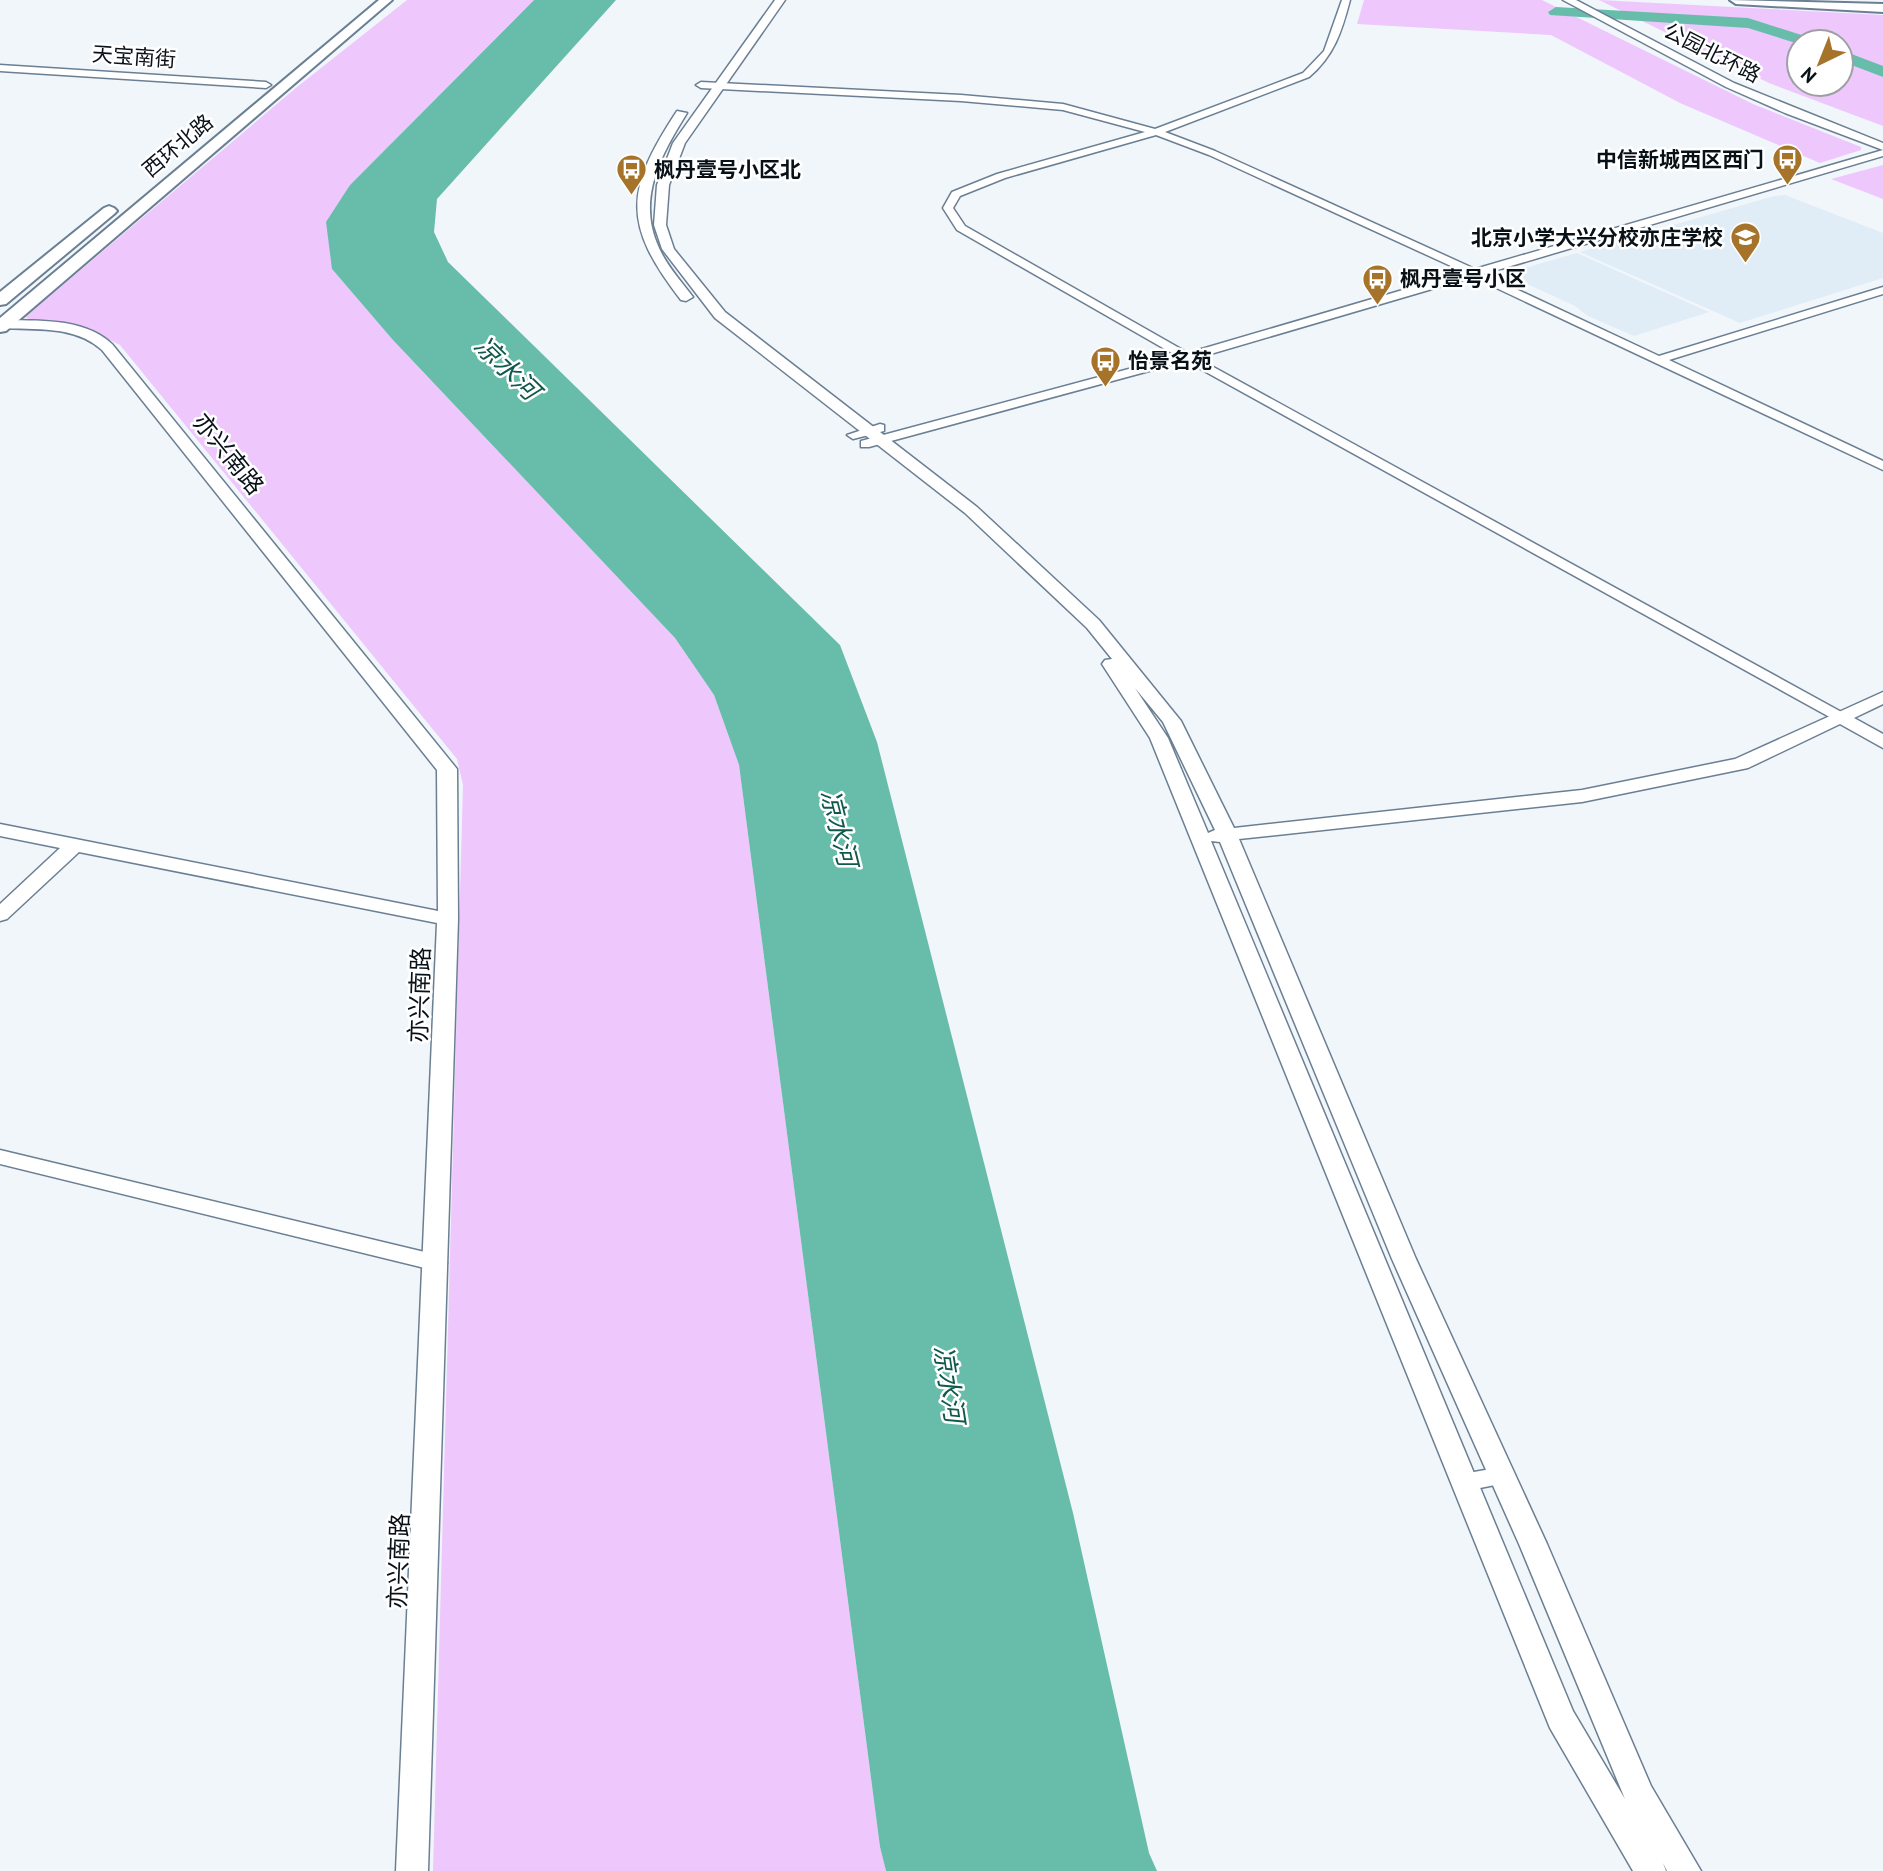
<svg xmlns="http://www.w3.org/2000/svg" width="1883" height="1871" font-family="'PT Sans','Noto Sans SC',sans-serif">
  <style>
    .built { fill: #e0ecf6 }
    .green { fill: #eec7fd; fill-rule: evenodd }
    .water { fill: #68bdaa }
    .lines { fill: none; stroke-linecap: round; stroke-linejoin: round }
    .river { fill: #68bdaa; fill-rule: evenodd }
    .minor-casing { stroke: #6b7f93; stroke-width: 3 }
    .tertiary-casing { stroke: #6b7f93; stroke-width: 3 }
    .primary-casing { stroke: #6b7f93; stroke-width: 4 }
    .minor { fill: #fff; fill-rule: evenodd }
    .tertiary { fill: #fff; fill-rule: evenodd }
    .primary { fill: #fff; fill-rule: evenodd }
    .labels { text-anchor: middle; stroke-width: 5; stroke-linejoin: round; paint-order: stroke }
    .far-street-label { font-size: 21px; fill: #091118; stroke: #fff }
    .far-poi-label { font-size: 21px; font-weight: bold; fill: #091118; stroke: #fff; text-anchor: start }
    .street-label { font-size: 24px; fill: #091118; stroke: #fff }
    .water-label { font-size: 26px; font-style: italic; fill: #11594c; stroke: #fff }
  </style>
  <rect width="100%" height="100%" fill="#f1f6fb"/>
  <!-- built -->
  <g class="built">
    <path d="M1785,195L1883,233V278L1740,323L1580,252L1774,196Z"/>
    <path d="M1577,253L1709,312L1634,336L1588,316L1575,306L1521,281V269Z"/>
  </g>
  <!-- green -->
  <g class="green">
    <path d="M407,0H534L350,185L332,269L392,339L675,638L714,695L739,765L880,1847L886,1871H433L463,785L457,759L120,345L88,329L35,321L25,317L297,87Z"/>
    <path d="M1364,0H1542L1753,104L1861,147V150L1820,163L1680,103L1551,35L1357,24Z"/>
    <path d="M1599,0L1883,15V126L1769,83ZM1799,42H1841V84H1799Z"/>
    <path d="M1883,165V199L1831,179Z"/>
  </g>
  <!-- water -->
  <path class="water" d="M534,0H616L437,199L434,232L448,262L840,645L877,742L1073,1513L1149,1853L1157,1871H886L880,1847L739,765L714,695L675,638L392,339L332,269L326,222L350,185Z"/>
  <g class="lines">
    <!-- river -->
    <g class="river">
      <path d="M1556,7L1748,18L1814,39L1816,42H1799V44L1748,28L1550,15L1548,12Z"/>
      <path d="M1841,50L1883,66V77L1841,61Z"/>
    </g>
    <defs>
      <g id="minor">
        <path d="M1342,0H1350C1342,31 1334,56 1309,77L1165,132L1215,151L1475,269L1883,150V156L1484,274L1659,356L1883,287V294L1669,360L1883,461V470L1473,277L1197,358L1845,714L1848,717L1845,720H1835L1186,361L869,447H861V441L1177,356L957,230L943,208L952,192L997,174L1145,132L1063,110L961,101L701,88L696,85L701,82L961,95L1063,104L1155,129L1303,73L1324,51ZM1156,135L1209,155L1464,272L1188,353L965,226L953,208L960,196L1005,178Z"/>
        <path d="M880,424L884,425V431L853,439L847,435Z"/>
        <path d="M0,1150L437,1255L444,1258L447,1263L444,1268L437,1271L0,1164Z"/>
        <path d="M1502,1467L1510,1470L1513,1476L1510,1482L1465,1491L1457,1489L1454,1482L1457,1475Z"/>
      </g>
      <g id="tertiary">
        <path d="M775,0H785L685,143L669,185L666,225L674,249L725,312L977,507L1099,620L1181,721L1234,828L1582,790L1735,759L1883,692V704L1854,718L1883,734V748L1840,724L1748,768L1582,802L1239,839L1416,1259L1547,1544L1651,1786L1701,1871H1667L1663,1863L1666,1871H1633L1550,1728L1150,738L1102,664L1105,660L1112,659L1087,628L965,513L715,318L662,249L654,225L657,185L673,143ZM1135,688L1163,722L1215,830L1208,833L1168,738ZM1211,841L1220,842L1392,1259L1519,1544L1625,1799L1573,1711Z"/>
        <path d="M1563,0H1576L1734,83L1883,143V150L1785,113L1726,87Z"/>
        <path d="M0,65L266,82L271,85L266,88L0,71Z"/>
        <path d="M677,111L687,113C661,155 636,199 659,248C667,266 681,281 693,297L686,301L681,300C622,224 625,190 677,111Z"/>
        <path d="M0,320C37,321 83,317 112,344L457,769L458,919L428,1871H396L437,923L79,852L7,919L0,921V904L60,848L0,836V824L438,911L437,770L102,350C75,325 34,330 0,328Z"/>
      </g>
      <g id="primary">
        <path d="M379,0H392L6,331L0,332V318Z"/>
        <path d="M1730,0L1883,4V12L1736,4Z"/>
        <path d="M109,206L114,208L117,211L114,214L6,304L0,305V292L104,208Z"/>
      </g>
    </defs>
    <!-- minor casing -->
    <use href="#minor" class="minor-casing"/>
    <!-- tertiary casing -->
    <use href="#tertiary" class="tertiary-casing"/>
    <!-- primary casing -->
    <use href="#primary" class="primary-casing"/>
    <!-- minor -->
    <use href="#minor" class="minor"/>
    <!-- tertiary -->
    <use href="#tertiary" class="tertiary"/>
    <!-- primary -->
    <use href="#primary" class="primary"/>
  </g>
  <!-- icons -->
  <defs>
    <symbol id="bus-pin" viewBox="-11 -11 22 30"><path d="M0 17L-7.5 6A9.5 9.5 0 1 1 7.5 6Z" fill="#a5732a" stroke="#fff"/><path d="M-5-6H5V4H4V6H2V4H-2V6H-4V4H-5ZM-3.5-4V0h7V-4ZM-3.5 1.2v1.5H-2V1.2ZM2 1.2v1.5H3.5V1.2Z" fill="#fff"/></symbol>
    <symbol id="school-pin" viewBox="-11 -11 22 30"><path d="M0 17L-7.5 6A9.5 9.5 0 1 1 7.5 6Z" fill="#a5732a" stroke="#fff"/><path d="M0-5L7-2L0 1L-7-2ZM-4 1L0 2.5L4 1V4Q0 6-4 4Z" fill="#fff"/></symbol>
  </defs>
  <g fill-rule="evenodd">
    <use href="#bus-pin" x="1770" y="142" width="35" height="47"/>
    <use href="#bus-pin" x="614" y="152" width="35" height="47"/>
    <use href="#school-pin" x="1728" y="220" width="35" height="47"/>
    <use href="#bus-pin" x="1360" y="262" width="35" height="47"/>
    <use href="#bus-pin" x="1088" y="344" width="35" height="47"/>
  </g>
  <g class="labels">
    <!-- far-street labels -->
    <g class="far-street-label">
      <text transform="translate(1712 53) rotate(27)" y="7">公园北环路</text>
      <text transform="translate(134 57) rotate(4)" y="7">天宝南街</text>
      <text transform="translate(178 146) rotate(-40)" y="7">西环北路</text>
    </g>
    <!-- far-poi labels -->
    <g class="far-poi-label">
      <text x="1764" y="167" text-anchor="end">中信新城西区西门</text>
      <text x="654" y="177">枫丹壹号小区北</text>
      <text x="1723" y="245" text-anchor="end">北京小学大兴分校亦庄学校</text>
      <text x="1400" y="286">枫丹壹号小区</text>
      <text x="1128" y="368">怡景名苑</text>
    </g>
    <!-- street labels -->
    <g class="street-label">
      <text transform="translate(228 454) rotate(51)" y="8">亦兴南路</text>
      <text transform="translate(420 995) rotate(-88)" y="8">亦兴南路</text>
      <text transform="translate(399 1561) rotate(-88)" y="8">亦兴南路</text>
    </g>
    <!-- water labels -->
    <g class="water-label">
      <text transform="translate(507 368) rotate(44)" y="9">凉水河</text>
      <text transform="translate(839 828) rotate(76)" y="9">凉水河</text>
      <text transform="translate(949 1384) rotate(81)" y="9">凉水河</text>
    </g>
  </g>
  <!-- north arrow -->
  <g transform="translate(1820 63) rotate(223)"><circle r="33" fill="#ffffff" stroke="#9da0a3" stroke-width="2"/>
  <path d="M0-5L12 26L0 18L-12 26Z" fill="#a5732a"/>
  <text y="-10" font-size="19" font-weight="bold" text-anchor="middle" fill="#091118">N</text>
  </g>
</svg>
